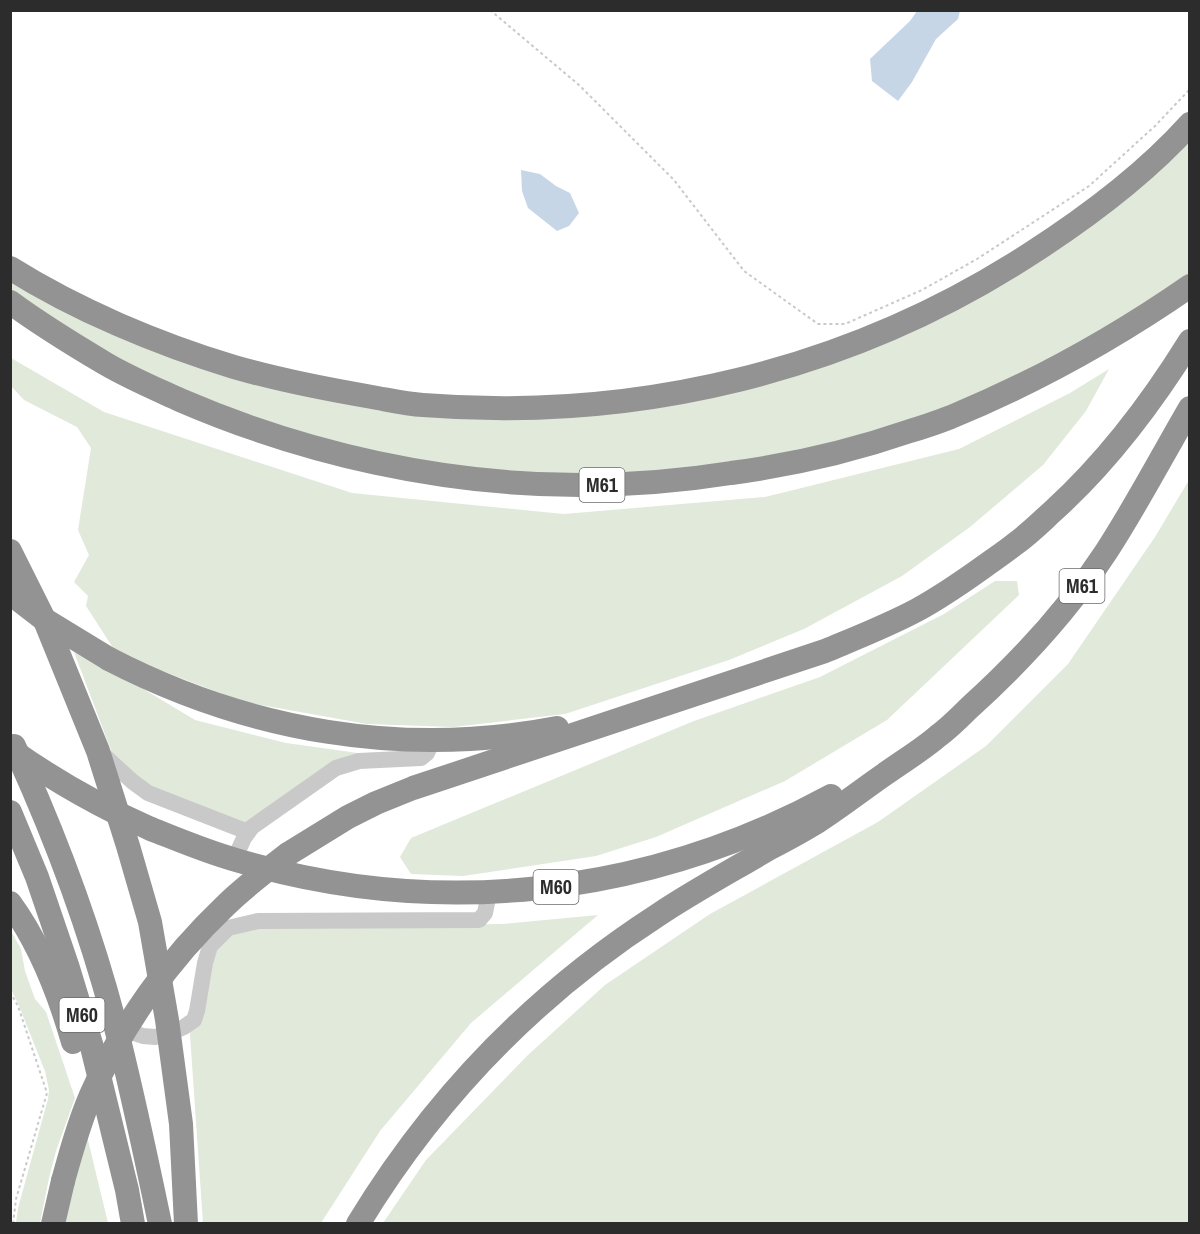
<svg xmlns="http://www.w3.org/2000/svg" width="1200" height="1234" font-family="'Archivo Narrow',sans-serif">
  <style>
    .green { fill: #e0e9da }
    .water { fill: #c7d6e7 }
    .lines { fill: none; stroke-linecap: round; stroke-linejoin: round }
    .path { stroke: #c9c9c9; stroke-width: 2; stroke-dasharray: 3 3; stroke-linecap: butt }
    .minor { stroke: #c9c9c9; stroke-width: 16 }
    .highway { stroke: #939393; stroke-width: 24 }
    .highway-bridge { stroke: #939393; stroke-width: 24 }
    .labels { text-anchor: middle; stroke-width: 6; stroke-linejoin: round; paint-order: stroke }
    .shield { fill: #fff; stroke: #6b6b6b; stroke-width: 1.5 }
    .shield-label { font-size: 20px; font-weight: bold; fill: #2c2c2c }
  </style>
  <rect width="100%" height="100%" fill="#fff"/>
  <!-- green -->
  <g class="green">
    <path d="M1189,134V276L1104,337L940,413L821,449L706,469L606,476L497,472L400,459L313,438L162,383L11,296L10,277L239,378L601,411L919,326Z"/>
    <path d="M11,358L104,412L352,493L564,514L765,497L959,449L1070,393L1109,369L1086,411L1043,465L970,527L902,576L804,629L729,660L565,714L453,727L367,724L244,702L117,654L86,606L88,596L74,582L89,555L78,530L91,448L77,427L24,400L11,386Z"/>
    <path d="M1189,480V1223H383L426,1160L528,1055L605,985L710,914L878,822L986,746L1068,664L1155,537Z"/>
    <path d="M995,581H1017L1019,595L887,720L785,781L656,837L596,856L463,876L411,874L400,857L411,838L694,721L820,677L944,614Z"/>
    <path d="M74,652L109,671L135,684L195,720L286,743L408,760L334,765L235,831L120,774Z"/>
    <path d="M598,915L471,1023L380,1131L321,1223H203L190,1035L201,963L219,936L254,927L503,924Z"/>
    <path d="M11,931L21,949L25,971L35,999L46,1012L75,1098L56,1151L49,1178L40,1223H16L18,1208L48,1099L49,1090L45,1071L19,1006L11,989Z"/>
    <path d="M87,1136L108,1223L63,1224Z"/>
  </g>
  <!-- water -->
  <g class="water">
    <path d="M917,11H960L958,19L936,39L912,82L898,101L872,81L870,59L910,21Z"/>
    <path d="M521,170L540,174L556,186L570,193L579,213L569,226L557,231L528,208L522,191Z"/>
  </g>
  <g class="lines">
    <!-- path -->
    <g class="path">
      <path d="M490,10L579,85L674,180L744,271L818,324H845L922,290L977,259L1089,186L1155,126L1190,89"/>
      <path d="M10,992L18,1006L47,1093L16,1199L13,1224"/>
    </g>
    <!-- minor -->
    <g class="minor">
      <path d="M99,751L133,782L148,793L248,832"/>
      <path d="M234,860L244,838L252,827L336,768L359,761L421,758L427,753L433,741"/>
      <path d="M117,1025L131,1032L143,1036L155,1037L168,1034L184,1027L194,1020L197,1011L205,963L210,946L228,928L258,921L479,920L485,913L489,893"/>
    </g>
    <!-- highway -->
    <g class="highway">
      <path d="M10,268C77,310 158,344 234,367C279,380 325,389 372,397C389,400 406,404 423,405C636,422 850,371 1030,254C1086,218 1145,174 1190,124"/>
      <path d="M10,302C41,325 74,345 106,364C130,378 156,389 180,400C305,454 444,485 580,485C631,485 681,481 731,473C792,465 852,451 910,431C924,427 938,422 951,417C1036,382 1115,338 1190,286"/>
      <path d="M10,551L46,623L98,751L128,846L150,922L167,1020L181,1124L186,1224"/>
      <path d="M109,659C248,731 403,758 557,728"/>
      <path d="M14,746C55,835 90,929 115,1024C132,1090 146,1157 160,1224"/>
      <path d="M10,812L37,877L67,965L92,1047L127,1190L133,1224"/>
      <path d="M151,829C179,840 207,852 236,860C437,920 647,896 831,796"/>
      <path d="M288,854L348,817L376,803L413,788L825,651C856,638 887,626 917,610C939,598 961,583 982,568C993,560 1005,552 1015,544C1029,534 1041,522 1053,511C1108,461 1151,404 1190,341"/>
      <path d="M10,903C40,944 59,993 73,1042"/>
      <path d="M53,1224L63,1181"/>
      <path d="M358,1224C435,1097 534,995 658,915C694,891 733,870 770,848C786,840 802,831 817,822C840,807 862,790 885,774C903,761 922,750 938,736C949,728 959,718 969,708C1020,662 1068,610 1106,552C1136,506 1162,456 1190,408"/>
    </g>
    <!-- highway-bridge -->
    <g class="highway-bridge">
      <path d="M10,593L45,620L109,659"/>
      <path d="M10,749C55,781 101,807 151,829"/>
      <path d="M63,1181C71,1152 79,1123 91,1095C122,1025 169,959 225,906C244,887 266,871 288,854"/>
    </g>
  </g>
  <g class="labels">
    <!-- shield labels -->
    <g class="shield">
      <rect x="579.5" y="468" width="45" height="34" rx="4.5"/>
      <rect x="1059.5" y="569" width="45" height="34" rx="4.5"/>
      <rect x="533.5" y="870" width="45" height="34" rx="4.5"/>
      <rect x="59.5" y="998" width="45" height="34" rx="4.5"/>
    </g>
    <g class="shield-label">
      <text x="602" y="492">M61</text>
      <text x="1082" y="593">M61</text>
      <text x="556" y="894">M60</text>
      <text x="82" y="1022">M60</text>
    </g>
  </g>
  <!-- border -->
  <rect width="1200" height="1234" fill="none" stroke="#2c2c2c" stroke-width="24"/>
</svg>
